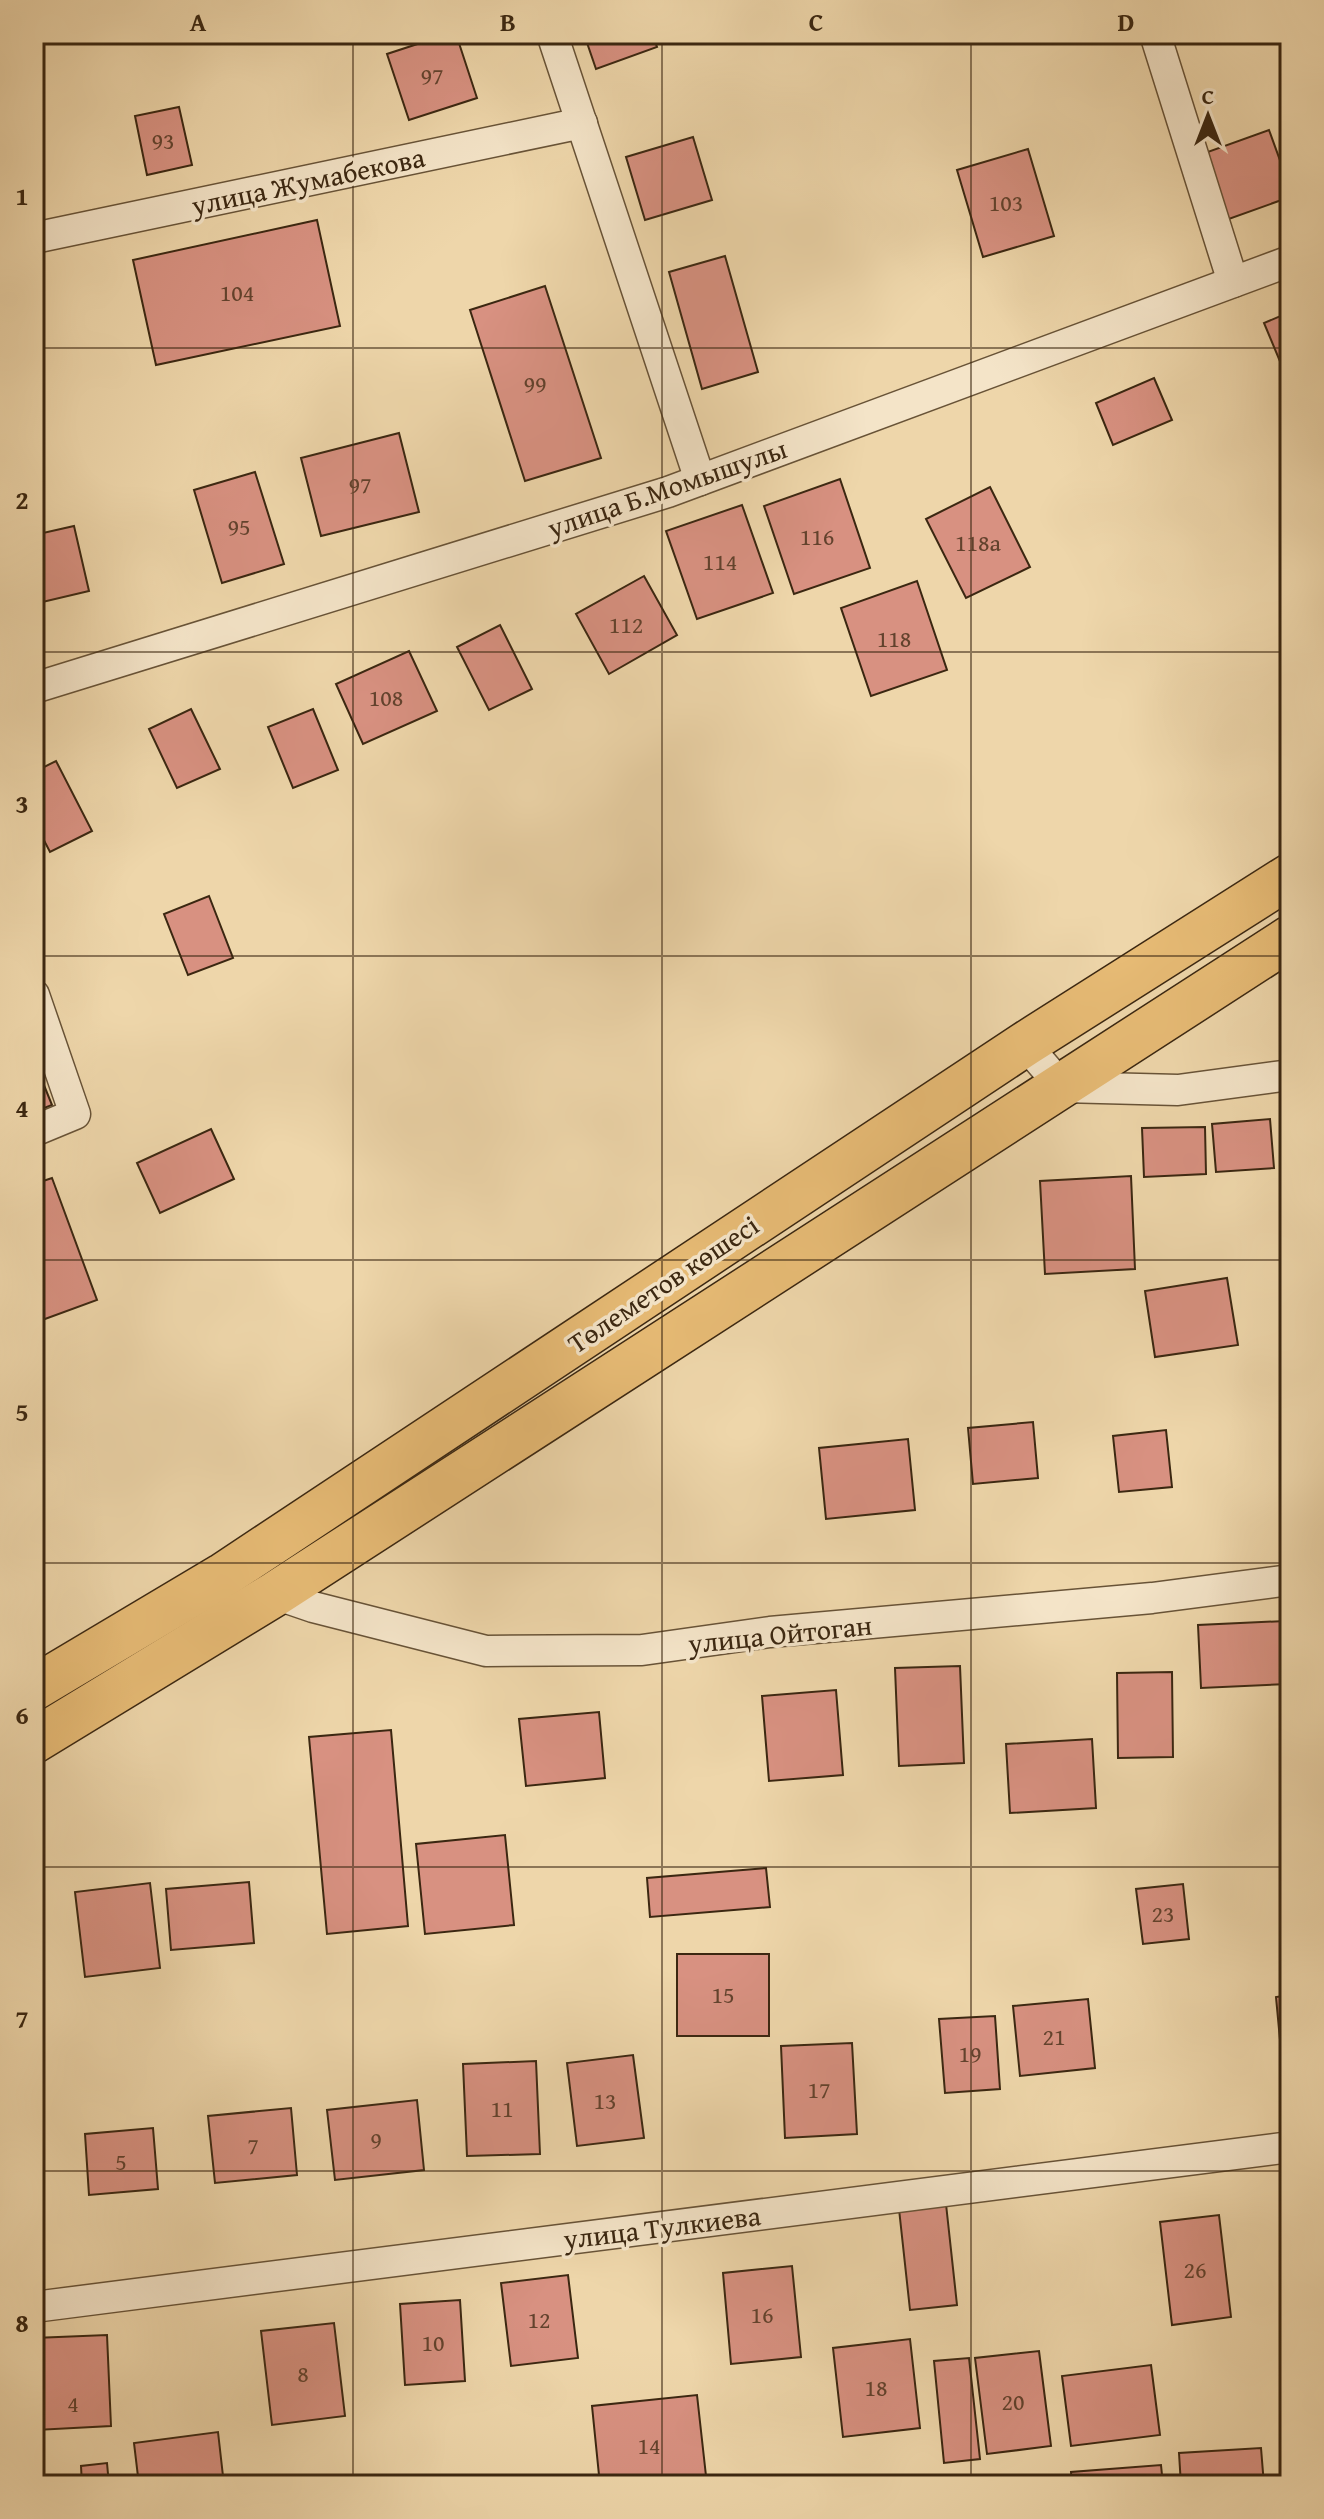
<svg xmlns="http://www.w3.org/2000/svg" width="1324" height="2519" font-family="'Gentium Book Plus',serif">
  <style>
    .building { fill: #d89181; stroke: #3b2711; stroke-width: 2 }
    .lines { fill: none; stroke-linecap: round; stroke-linejoin: round }
    .street-casing { stroke: #685337; stroke-width: 33 }
    .primary-casing { stroke: #3b2711; stroke-width: 47 }
    .street { stroke: #f4e4c8; stroke-width: 30 }
    .primary { stroke: #e7bb75; stroke-width: 44 }
    .grid { fill: none; stroke: #3b2711; stroke-width: 2; stroke-opacity: 0.55 }
    .labels { text-anchor: middle; stroke-width: 7; stroke-linejoin: round; paint-order: stroke }
    .number-label { font-size: 24px; fill: #62422d }
    .street-label { font-size: 28px; fill: #3b2711; stroke: #f4e4c8 }
    .neatline { fill: none; stroke: #3b2711; stroke-width: 3 }
    .grid-label { font-size: 26px; text-anchor: middle; font-weight: bold; fill: #3b2711 }
  </style>
  <rect width="100%" height="100%" fill="#eed6aa"/>
  <filter id="stains"><feTurbulence type="fractalNoise" baseFrequency=".0025" numOctaves="4"/><feColorMatrix values="0 0 0 0 .2 0 0 0 0 .09 0 0 0 0 .02 0 0 0 .5 -.17"/></filter>
  <radialGradient id="worn" r=".72"><stop offset=".6" stop-color="#630" stop-opacity="0"/><stop offset="1" stop-color="#630" stop-opacity=".3"/></radialGradient>
  <!-- building -->
  <g class="building">
    <path d="M448,34H456L477,98L409,120L387,54Z"/>
    <path d="M584,34H652L657,47L596,69Z"/>
    <path d="M179,107L192,165L147,175L135,116Z"/>
    <path d="M1269,130L1290,188V197L1226,220L1202,154Z"/>
    <path d="M693,137L712,200L645,220L626,157Z"/>
    <path d="M1028,149L1054,236L983,257L957,170Z"/>
    <path d="M317,220L340,326L156,365L133,260Z"/>
    <path d="M725,256L758,372L702,389L669,272Z"/>
    <path d="M545,286L601,458L525,481L470,310Z"/>
    <path d="M1290,312V383H1289L1264,323Z"/>
    <path d="M1154,378L1172,420L1113,445L1096,403Z"/>
    <path d="M399,433L419,512L321,536L301,458Z"/>
    <path d="M255,472L284,564L222,583L194,490Z"/>
    <path d="M840,479L870,568L794,594L764,506Z"/>
    <path d="M990,487L1030,567L966,598L926,519Z"/>
    <path d="M742,505L773,593L697,619L666,531Z"/>
    <path d="M74,526L89,591L34,604V535Z"/>
    <path d="M644,576L677,635L609,674L576,614Z"/>
    <path d="M917,581L947,670L871,696L841,608Z"/>
    <path d="M500,625L532,689L489,710L457,647Z"/>
    <path d="M409,651L437,711L363,744L336,684Z"/>
    <path d="M191,709L220,769L177,788L149,729Z"/>
    <path d="M313,709L338,770L293,788L268,727Z"/>
    <path d="M56,761L92,831L50,852L34,821V772Z"/>
    <path d="M209,896L233,958L188,975L164,914Z"/>
    <path d="M37,1068L52,1105L34,1112V1070Z"/>
    <path d="M1270,1119L1274,1168L1216,1172L1212,1124Z"/>
    <path d="M1205,1127L1206,1174L1144,1177L1142,1128Z"/>
    <path d="M211,1129L234,1179L160,1213L137,1163Z"/>
    <path d="M1131,1176L1135,1269L1045,1274L1040,1181Z"/>
    <path d="M52,1178L97,1300L34,1323V1184Z"/>
    <path d="M1227,1278L1238,1345L1155,1357L1145,1291Z"/>
    <path d="M1033,1422L1038,1478L973,1484L968,1428Z"/>
    <path d="M1166,1430L1172,1487L1119,1492L1113,1436Z"/>
    <path d="M908,1439L915,1510L826,1519L819,1448Z"/>
    <path d="M1285,1621L1288,1684L1201,1688L1198,1625Z"/>
    <path d="M960,1666L964,1763L899,1766L895,1668Z"/>
    <path d="M1172,1672L1173,1757L1118,1758L1117,1673Z"/>
    <path d="M836,1690L843,1775L769,1781L762,1696Z"/>
    <path d="M599,1712L605,1778L526,1786L519,1719Z"/>
    <path d="M391,1730L408,1926L327,1934L309,1737Z"/>
    <path d="M1092,1739L1096,1808L1010,1813L1006,1744Z"/>
    <path d="M505,1835L514,1925L425,1934L416,1844Z"/>
    <path d="M766,1868L770,1907L650,1917L647,1878Z"/>
    <path d="M249,1882L254,1943L171,1950L166,1889Z"/>
    <path d="M150,1883L160,1968L85,1977L75,1892Z"/>
    <path d="M1183,1884L1189,1939L1143,1944L1136,1889Z"/>
    <rect x="677" y="1954" width="92" height="82"/>
    <path d="M1290,1995V2072H1283L1276,1997Z"/>
    <path d="M1088,1999L1095,2068L1020,2076L1013,2006Z"/>
    <path d="M995,2016L1000,2089L945,2093L939,2019Z"/>
    <path d="M852,2043L857,2134L785,2138L781,2046Z"/>
    <path d="M633,2055L644,2138L577,2146L567,2063Z"/>
    <path d="M536,2061L540,2154L467,2156L463,2064Z"/>
    <path d="M417,2100L424,2170L335,2180L327,2110Z"/>
    <path d="M291,2108L297,2175L215,2183L208,2116Z"/>
    <path d="M153,2128L158,2189L89,2195L85,2134Z"/>
    <path d="M946,2204L957,2305L910,2310L899,2209Z"/>
    <path d="M1219,2215L1231,2317L1172,2325L1160,2222Z"/>
    <path d="M792,2266L801,2357L731,2364L723,2273Z"/>
    <path d="M568,2275L578,2358L511,2366L501,2283Z"/>
    <path d="M460,2300L465,2381L405,2385L400,2304Z"/>
    <path d="M334,2323L345,2416L272,2425L261,2331Z"/>
    <path d="M107,2335L111,2426L36,2430L34,2338Z"/>
    <path d="M910,2339L920,2428L843,2437L833,2348Z"/>
    <path d="M1039,2351L1051,2446L987,2454L975,2358Z"/>
    <path d="M969,2358L980,2459L944,2463L934,2361Z"/>
    <path d="M1151,2365L1160,2435L1071,2446L1062,2376Z"/>
    <path d="M697,2395L707,2485H600L592,2406Z"/>
    <path d="M218,2432L224,2485H139L134,2443Z"/>
    <path d="M1261,2448L1264,2485H1181L1179,2453Z"/>
    <path d="M107,2463L109,2485H82L81,2466Z"/>
    <path d="M1161,2465L1163,2485H1072L1071,2472Z"/>
  </g>
  <g class="lines">
    <defs>
      <g id="street">
        <path d="M552,34L700,480"/>
        <path d="M1155,34L1233,282"/>
        <path d="M34,238L582,123"/>
        <path d="M34,688L668,492L1290,261"/>
        <path d="M34,995L75,1114L34,1131"/>
        <path d="M1025,1044L1062,1087L1178,1090L1290,1075"/>
        <path d="M275,1594L313,1607L486,1651L642,1650L770,1632L1152,1598L1290,1580"/>
        <path d="M34,2307L1290,2147"/>
      </g>
      <g id="primary">
        <path d="M34,1688L222,1576L1025,1044L1290,876"/>
        <path d="M34,1741L275,1594L1290,938"/>
      </g>
    </defs>
    <!-- street casing -->
    <use href="#street" class="street-casing"/>
    <!-- primary casing -->
    <use href="#primary" class="primary-casing"/>
    <!-- street -->
    <use href="#street" class="street"/>
    <!-- primary -->
    <use href="#primary" class="primary"/>
  </g>
  <!-- grid -->
  <path class="grid" d="M353,34V2485M662,34V2485M971,34V2485M34,348H1290M34,652H1290M34,956H1290M34,1260H1290M34,1563H1290M34,1867H1290M34,2171H1290"/>
  <g class="labels">
    <!-- number labels -->
    <g class="number-label">
      <text x="432" y="84">97</text>
      <text x="163" y="149">93</text>
      <text x="1006" y="211">103</text>
      <text x="237" y="301">104</text>
      <text x="535" y="392">99</text>
      <text x="360" y="493">97</text>
      <text x="239" y="535">95</text>
      <text x="817" y="545">116</text>
      <text x="978" y="551">118а</text>
      <text x="720" y="570">114</text>
      <text x="626" y="633">112</text>
      <text x="894" y="647">118</text>
      <text x="386" y="706">108</text>
      <text x="1163" y="1922">23</text>
      <text x="723" y="2003">15</text>
      <text x="1054" y="2045">21</text>
      <text x="970" y="2062">19</text>
      <text x="819" y="2098">17</text>
      <text x="605" y="2109">13</text>
      <text x="502" y="2117">11</text>
      <text x="376" y="2148">9</text>
      <text x="253" y="2154">7</text>
      <text x="121" y="2170">5</text>
      <text x="1195" y="2278">26</text>
      <text x="762" y="2323">16</text>
      <text x="539" y="2328">12</text>
      <text x="433" y="2351">10</text>
      <text x="303" y="2382">8</text>
      <text x="876" y="2396">18</text>
      <text x="1013" y="2410">20</text>
      <text x="73" y="2412">4</text>
      <text x="649" y="2454">14</text>
    </g>
    <!-- street labels -->
    <g class="street-label">
      <text transform="translate(308 181) rotate(-12)" y="10">улица Жумабекова</text>
      <text transform="translate(667 488) rotate(-19)" y="10">улица Б.Момышулы</text>
      <text transform="translate(663 1284) rotate(-34)" y="10">Төлеметов көшесі</text>
      <text transform="translate(780 1634) rotate(-6)" y="10">улица Ойтоган</text>
      <text transform="translate(662 2227) rotate(-7)" y="10">улица Тулкиева</text>
    </g>
  </g>
  <!-- margin -->
  <rect width="1324" height="2519" fill="none" stroke="#eed6aa" stroke-width="88"/>
  <!-- north arrow -->
  <g transform="translate(1208 116)" stroke="#f4e4c8" stroke-width="6" paint-order="stroke">
  <path d="M0-6L14 30L0 20L-14 30Z" fill="#3b2711"/>
  <text y="-12" font-size="22" font-weight="bold" text-anchor="middle" fill="#3b2711">С</text>
  </g>
  <rect x="44" y="44" width="1236" height="2431" class="neatline"/>
  <g class="grid-label">
    <text x="198" y="31">A</text>
    <text x="508" y="31">B</text>
    <text x="816" y="31">C</text>
    <text x="1126" y="31">D</text>
    <text x="22" y="205">1</text>
    <text x="22" y="509">2</text>
    <text x="22" y="813">3</text>
    <text x="22" y="1117">4</text>
    <text x="22" y="1421">5</text>
    <text x="22" y="1724">6</text>
    <text x="22" y="2028">7</text>
    <text x="22" y="2332">8</text>
  </g>
  <rect width="100%" height="100%" filter="url(#stains)"/>
  <rect width="100%" height="100%" fill="url(#worn)"/>
</svg>
